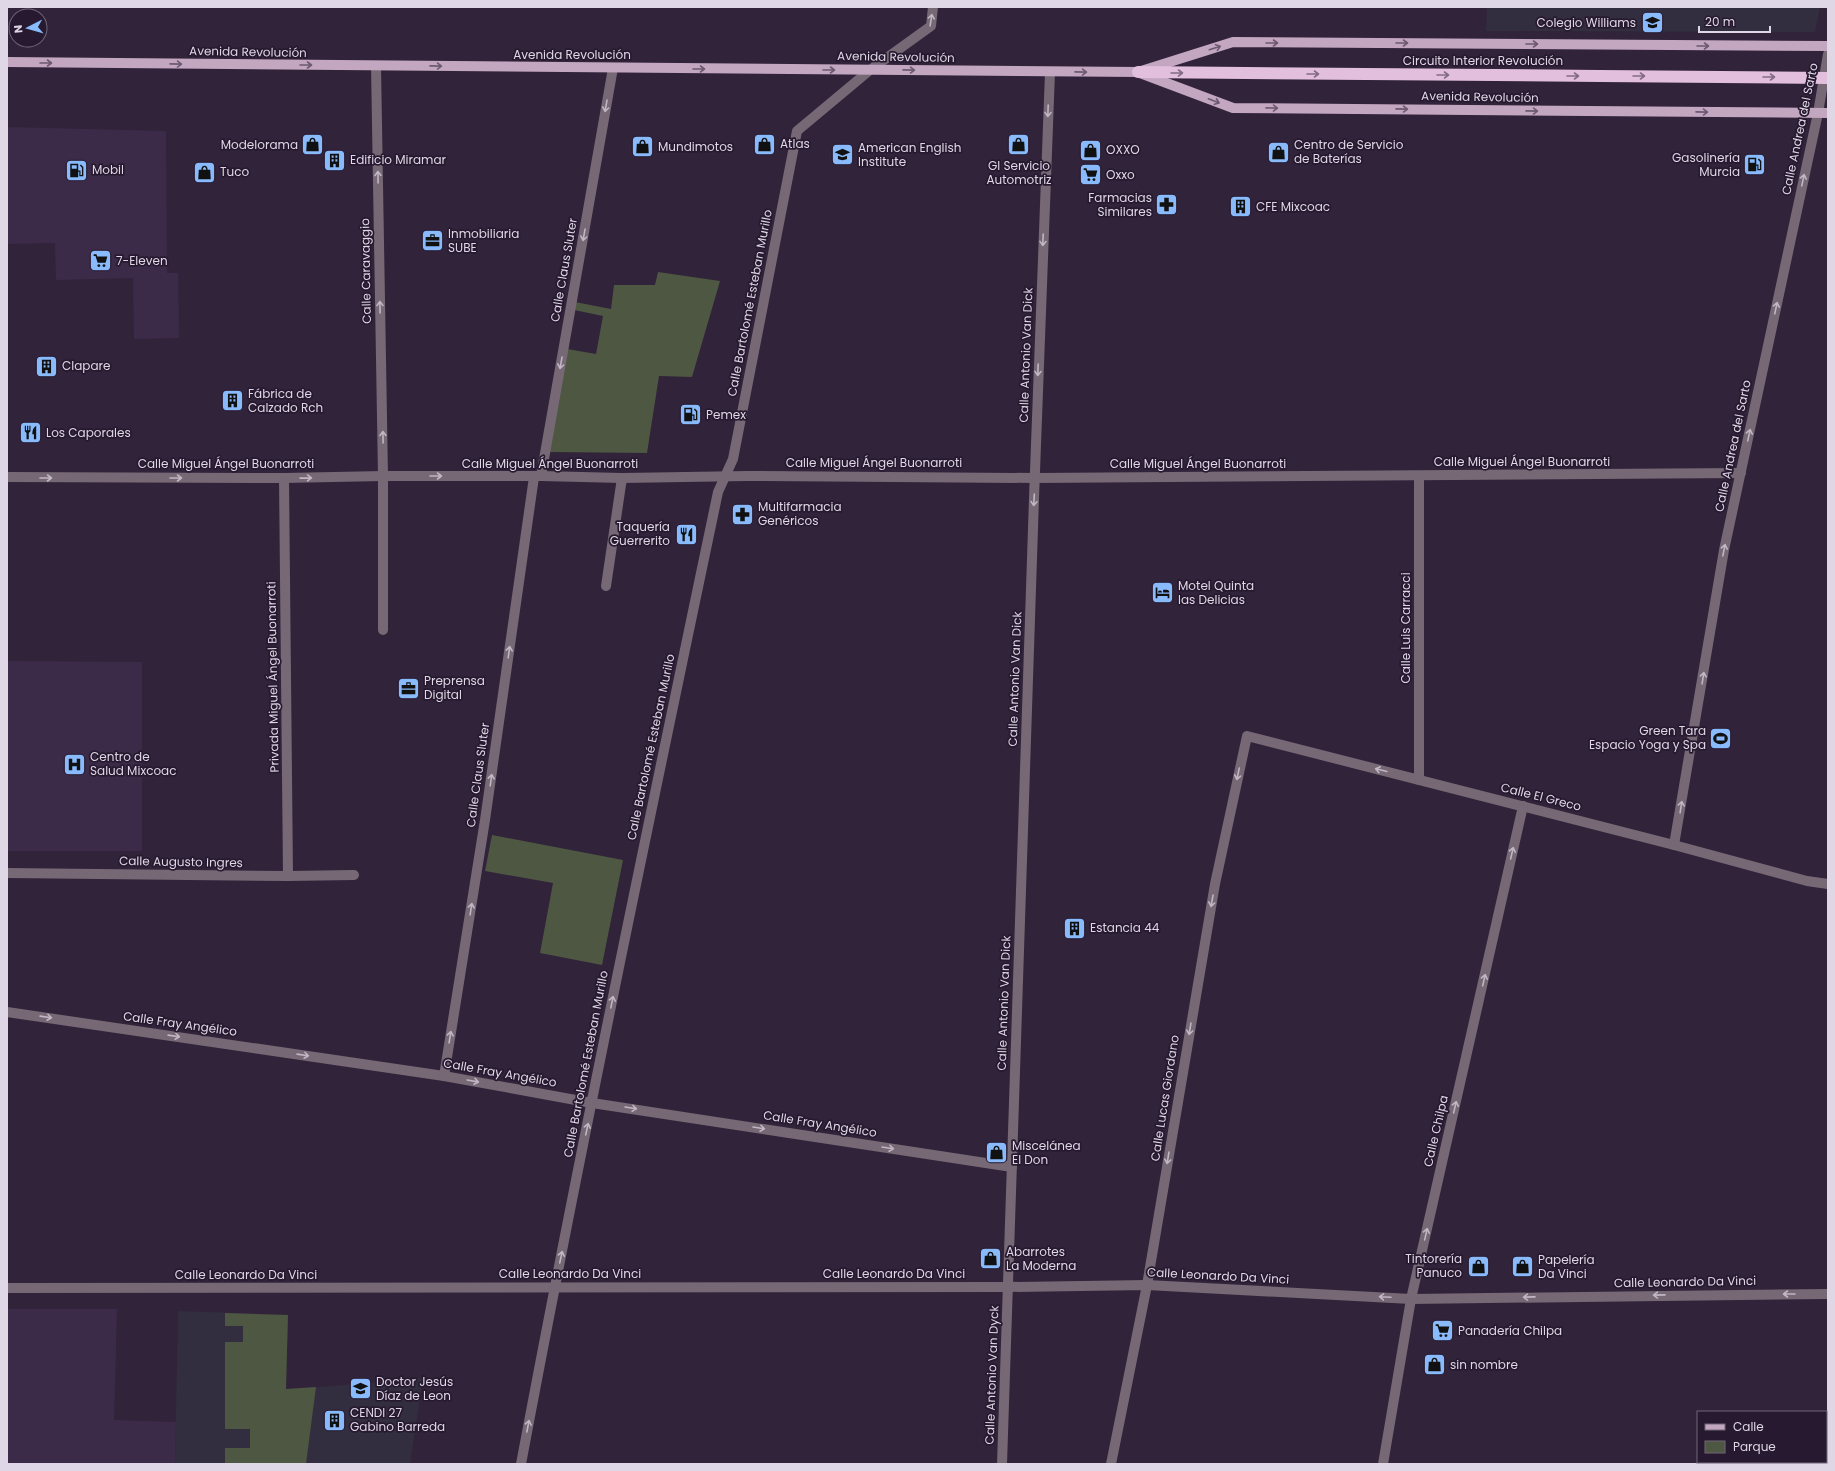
<svg xmlns="http://www.w3.org/2000/svg" width="1835" height="1471" font-family="Poppins,sans-serif">
  <style>
    .built { fill: #3c2b48 }
    .education { fill: #322e3f }
    .green { fill: #4e5742 }
    .lines { fill: none; stroke-linecap: round; stroke-linejoin: round }
    .minor { stroke: #766874; stroke-width: 10 }
    .major { stroke: #c3a7c0; stroke-width: 10 }
    .highway { stroke: #e1bfdd; stroke-width: 12 }
    .highway-bridge { stroke: #e1bfdd; stroke-width: 12 }
    .oneway { stroke: #c0b6c4 }
    .oneway2 { stroke: #6d5971 }
    .oneway3 { stroke: #846c86 }
    .labels { text-anchor: middle; stroke-width: 3.5; stroke-linejoin: round; paint-order: stroke }
    .poi-label { font-size: 12px; fill: #dfd7e6; stroke: #271a30; text-anchor: start }
    .street-label { font-size: 12px; fill: #dfd7e6; stroke: #271a30 }
  </style>
  <rect width="100%" height="100%" fill="#31233a"/>
  <!-- built -->
  <g class="built">
    <path d="M7,127L166,131L167,273H178L179,338L134,339L133,278L56,280L55,243L7,244Z"/>
    <path d="M7,661L142,662V851H7Z"/>
    <path d="M7,1309H117L114,1420L176,1422L175,1464H7Z"/>
  </g>
  <!-- education -->
  <g class="education">
    <path d="M1487,7H1820L1815,32L1486,31Z"/>
    <path d="M178,1311L288,1315L286,1390L423,1378L410,1464H175Z"/>
  </g>
  <!-- green -->
  <g class="green">
    <path d="M658,272L720,281L692,377L659,376L647,453L549,452L567,349L596,354L603,316L574,310L575,302L611,309L614,285H655Z"/>
    <path d="M492,835L623,860L602,965L540,953L553,883L485,871Z"/>
    <path d="M225,1313L288,1315L286,1389L316,1387L306,1464H225V1448H250V1429H225V1342H243V1326H225Z"/>
  </g>
  <g class="lines">
    <!-- minor -->
    <g class="minor">
      <path d="M376,66L383,476V630"/>
      <path d="M541,476L613,68"/>
      <path d="M7,477L284,478L383,476H541L622,478L747,476L1035,478L1741,473"/>
      <path d="M284,478L288,876"/>
      <path d="M606,586L622,478"/>
      <path d="M1419,780V476"/>
      <path d="M1674,845L1724,550L1818,113L1828,54"/>
      <path d="M7,873L288,876L354,875"/>
      <path d="M7,1012L444,1076L592,1103L1012,1167"/>
      <path d="M444,1076L485,820L534,477"/>
      <path d="M7,1288L1008,1287L1147,1285L1411,1299L1828,1294"/>
      <path d="M521,1464C582,1139 650,816 718,492L733,459L797,131L870,70L931,26L933,7"/>
      <path d="M1002,1464L1034,498L1050,72"/>
      <path d="M1111,1464L1147,1285L1215,884L1247,736L1674,845L1807,881L1828,884"/>
      <path d="M1383,1464L1411,1299L1523,806"/>
    </g>
    <!-- major -->
    <g class="major">
      <path d="M7,62L1138,72L1233,42L1828,46"/>
      <path d="M1140,73L1233,108L1828,113"/>
    </g>
    <!-- highway -->
    <path class="highway" d="M1138,72L1600,76"/>
    <!-- highway-bridge -->
    <path class="highway-bridge" d="M1600,76L1828,78"/>
  </g>
  <!-- one-way arrows -->
  <defs><path id="oneway-shaft" d="M-6 0H5M1.5-3L5.5 0L1.5 3" fill="none" stroke-width="1.6" stroke-linecap="round" stroke-linejoin="round"/></defs>
  <g class="oneway">
    <use href="#oneway-shaft" transform="translate(931 20) rotate(-81)"/>
    <use href="#oneway-shaft" transform="translate(606 106) rotate(100)"/>
    <use href="#oneway-shaft" transform="translate(1048 111) rotate(92)"/>
    <use href="#oneway-shaft" transform="translate(378 177) rotate(-91)"/>
    <use href="#oneway-shaft" transform="translate(1803 180) rotate(-78)"/>
    <use href="#oneway-shaft" transform="translate(584 235) rotate(100)"/>
    <use href="#oneway-shaft" transform="translate(1043 240) rotate(92)"/>
    <use href="#oneway-shaft" transform="translate(380 307) rotate(-91)"/>
    <use href="#oneway-shaft" transform="translate(1776 308) rotate(-78)"/>
    <use href="#oneway-shaft" transform="translate(561 363) rotate(100)"/>
    <use href="#oneway-shaft" transform="translate(1038 370) rotate(92)"/>
    <use href="#oneway-shaft" transform="translate(1749 435) rotate(-78)"/>
    <use href="#oneway-shaft" transform="translate(383 437) rotate(-91)"/>
    <use href="#oneway-shaft" transform="translate(436 476)"/>
    <use href="#oneway-shaft" transform="translate(46 478)"/>
    <use href="#oneway-shaft" transform="translate(176 478)"/>
    <use href="#oneway-shaft" transform="translate(306 478) rotate(-1)"/>
    <use href="#oneway-shaft" transform="translate(1034 500) rotate(93)"/>
    <use href="#oneway-shaft" transform="translate(1724 550) rotate(-79)"/>
    <use href="#oneway-shaft" transform="translate(509 652) rotate(-82)"/>
    <use href="#oneway-shaft" transform="translate(1703 678) rotate(-81)"/>
    <use href="#oneway-shaft" transform="translate(1381 770) rotate(-166)"/>
    <use href="#oneway-shaft" transform="translate(1238 774) rotate(102)"/>
    <use href="#oneway-shaft" transform="translate(491 780) rotate(-82)"/>
    <use href="#oneway-shaft" transform="translate(1681 807) rotate(-81)"/>
    <use href="#oneway-shaft" transform="translate(1512 853) rotate(-77)"/>
    <use href="#oneway-shaft" transform="translate(1212 901) rotate(100)"/>
    <use href="#oneway-shaft" transform="translate(471 909) rotate(-81)"/>
    <use href="#oneway-shaft" transform="translate(1484 980) rotate(-77)"/>
    <use href="#oneway-shaft" transform="translate(612 1002) rotate(-79)"/>
    <use href="#oneway-shaft" transform="translate(46 1017) rotate(8)"/>
    <use href="#oneway-shaft" transform="translate(1190 1029) rotate(99)"/>
    <use href="#oneway-shaft" transform="translate(174 1036) rotate(8)"/>
    <use href="#oneway-shaft" transform="translate(450 1037) rotate(-81)"/>
    <use href="#oneway-shaft" transform="translate(303 1055) rotate(8)"/>
    <use href="#oneway-shaft" transform="translate(473 1081) rotate(10)"/>
    <use href="#oneway-shaft" transform="translate(1455 1107) rotate(-77)"/>
    <use href="#oneway-shaft" transform="translate(631 1108) rotate(9)"/>
    <use href="#oneway-shaft" transform="translate(759 1128) rotate(9)"/>
    <use href="#oneway-shaft" transform="translate(587 1129) rotate(-78)"/>
    <use href="#oneway-shaft" transform="translate(888 1148) rotate(9)"/>
    <use href="#oneway-shaft" transform="translate(1168 1158) rotate(99)"/>
    <use href="#oneway-shaft" transform="translate(1426 1234) rotate(-77)"/>
    <use href="#oneway-shaft" transform="translate(561 1257) rotate(-78)"/>
    <use href="#oneway-shaft" transform="translate(1789 1294) rotate(180)"/>
    <use href="#oneway-shaft" transform="translate(1659 1295) rotate(179)"/>
    <use href="#oneway-shaft" transform="translate(1385 1297) rotate(-177)"/>
    <use href="#oneway-shaft" transform="translate(1529 1297) rotate(179)"/>
    <use href="#oneway-shaft" transform="translate(528 1426) rotate(-79)"/>
  </g>
  <g class="oneway2">
    <use href="#oneway-shaft" transform="translate(1272 43)"/>
    <use href="#oneway-shaft" transform="translate(1402 43)"/>
    <use href="#oneway-shaft" transform="translate(1532 44)"/>
    <use href="#oneway-shaft" transform="translate(1703 46)"/>
    <use href="#oneway-shaft" transform="translate(1215 48) rotate(-18)"/>
    <use href="#oneway-shaft" transform="translate(46 63)"/>
    <use href="#oneway-shaft" transform="translate(176 64) rotate(1)"/>
    <use href="#oneway-shaft" transform="translate(306 65)"/>
    <use href="#oneway-shaft" transform="translate(436 66) rotate(1)"/>
    <use href="#oneway-shaft" transform="translate(699 69)"/>
    <use href="#oneway-shaft" transform="translate(829 70)"/>
    <use href="#oneway-shaft" transform="translate(909 70) rotate(1)"/>
    <use href="#oneway-shaft" transform="translate(1081 72) rotate(1)"/>
    <use href="#oneway-shaft" transform="translate(1214 101) rotate(21)"/>
    <use href="#oneway-shaft" transform="translate(1272 108) rotate(1)"/>
    <use href="#oneway-shaft" transform="translate(1402 109) rotate(1)"/>
    <use href="#oneway-shaft" transform="translate(1532 111) rotate(1)"/>
    <use href="#oneway-shaft" transform="translate(1702 112) rotate(1)"/>
  </g>
  <g class="oneway3">
    <use href="#oneway-shaft" transform="translate(1177 73)"/>
    <use href="#oneway-shaft" transform="translate(1313 74)"/>
    <use href="#oneway-shaft" transform="translate(1443 75)"/>
    <use href="#oneway-shaft" transform="translate(1573 76)"/>
    <use href="#oneway-shaft" transform="translate(1639 76)"/>
    <use href="#oneway-shaft" transform="translate(1769 77)"/>
  </g>
  <!-- icons -->
  <defs>
    <symbol id="school-square" viewBox="-11 -11 22 22"><rect x="-9" y="-9" width="18" height="18" rx="4" fill="#88bafc" stroke="#271a30"/><path d="M0-5L7-2L0 1L-7-2ZM-4 1L0 2.5L4 1V4Q0 6-4 4Z" fill="#111"/></symbol>
    <symbol id="shop-square" viewBox="-11 -11 22 22"><rect x="-9" y="-9" width="18" height="18" rx="4" fill="#88bafc" stroke="#271a30"/><path d="M-5-2.5h2.3a2.7 3.5 0 0 1 5.4 0H5L5.5 6h-11ZM-1.5-2.5h3a1.5 2.3 0 0 0-3 0Z" fill="#111"/></symbol>
    <symbol id="building-square" viewBox="-11 -11 22 22"><rect x="-9" y="-9" width="18" height="18" rx="4" fill="#88bafc" stroke="#271a30"/><path d="M-4-6H4V6H1V3H-1V6H-4ZM-2.5-4.3h1.7v1.8h-1.7ZM.8-4.3h1.7v1.8H.8ZM-2.5-1h1.7V.8h-1.7ZM.8-1h1.7V.8H.8Z" fill="#111"/></symbol>
    <symbol id="fuel-square" viewBox="-11 -11 22 22"><rect x="-9" y="-9" width="18" height="18" rx="4" fill="#88bafc" stroke="#271a30"/><path d="M-5.5-6h7V0h2V4h1.3V-2.5L3-4.5l.8-.8L6-3V5H2.5V1h-1V6h-7ZM-4.2-4.7v3.2H.2V-4.7Z" fill="#111"/></symbol>
    <symbol id="supermarket-square" viewBox="-11 -11 22 22"><rect x="-9" y="-9" width="18" height="18" rx="4" fill="#88bafc" stroke="#271a30"/><path d="M-6-5.5h2.5l.6 2H6L4.5 2H-2.5L-4.4-4H-6ZM-1.5 3.2a1.3 1.3 0 1 0 .1 0ZM3 3.2a1.3 1.3 0 1 0 .1 0Z" fill="#111"/></symbol>
    <symbol id="pharmacy-square" viewBox="-11 -11 22 22"><rect x="-9" y="-9" width="18" height="18" rx="4" fill="#88bafc" stroke="#271a30"/><path d="M-2-6h4v4h4v4h-4v4h-4v-4h-4v-4h4Z" fill="#111"/></symbol>
    <symbol id="office-square" viewBox="-11 -11 22 22"><rect x="-9" y="-9" width="18" height="18" rx="4" fill="#88bafc" stroke="#271a30"/><path d="M-6-3h4V-5.5h4V-3h4V5H-6ZM-1-4.5V-3h2v-1.5ZM-6 0V1H6V0Z" fill="#111"/></symbol>
    <symbol id="restaurant-square" viewBox="-11 -11 22 22"><rect x="-9" y="-9" width="18" height="18" rx="4" fill="#88bafc" stroke="#271a30"/><path d="M-5-6h1v4h1v-4h1v4h1v-4h1v5L-1.5 .5V6h-2V.5L-5-1ZM5-6V6H3V1.5H1.5Q1.5-4 5-6Z" fill="#111"/></symbol>
    <symbol id="hotel-square" viewBox="-11 -11 22 22"><rect x="-9" y="-9" width="18" height="18" rx="4" fill="#88bafc" stroke="#271a30"/><path d="M-6-4.5h1.5V1H6V5H4.5V3h-9V5H-6ZM-4 0a1.8 1.8 0 1 1 3.6 0ZM.5 0V-2.5h3Q6-2.5 6 0Z" fill="#111"/></symbol>
    <symbol id="stadium-square" viewBox="-11 -11 22 22"><rect x="-9" y="-9" width="18" height="18" rx="4" fill="#88bafc" stroke="#271a30"/><path d="M0-5a6.5 5 0 1 0 0 10a6.5 5 0 1 0 0-10ZM-3.5-1.8h7v3.6h-7Z" fill="#111"/></symbol>
    <symbol id="hospital-square" viewBox="-11 -11 22 22"><rect x="-9" y="-9" width="18" height="18" rx="4" fill="#88bafc" stroke="#271a30"/><path d="M-5-5h3v3.5h4V-5h3V5h-3V1.5h-4V5h-3Z" fill="#111"/></symbol>
  </defs>
  <g fill-rule="evenodd">
    <use href="#school-square" x="1640" y="10" width="25" height="25"/>
    <use href="#shop-square" x="752" y="132" width="25" height="25"/>
    <use href="#shop-square" x="300" y="132" width="25" height="25"/>
    <use href="#shop-square" x="1006" y="132" width="25" height="25"/>
    <use href="#shop-square" x="630" y="134" width="25" height="25"/>
    <use href="#shop-square" x="1078" y="138" width="25" height="25"/>
    <use href="#shop-square" x="1266" y="140" width="25" height="25"/>
    <use href="#school-square" x="830" y="142" width="25" height="25"/>
    <use href="#building-square" x="322" y="148" width="25" height="25"/>
    <use href="#fuel-square" x="1742" y="152" width="25" height="25"/>
    <use href="#fuel-square" x="64" y="158" width="25" height="25"/>
    <use href="#shop-square" x="192" y="160" width="25" height="25"/>
    <use href="#supermarket-square" x="1078" y="162" width="25" height="25"/>
    <use href="#pharmacy-square" x="1154" y="192" width="25" height="25"/>
    <use href="#building-square" x="1228" y="194" width="25" height="25"/>
    <use href="#office-square" x="420" y="228" width="25" height="25"/>
    <use href="#supermarket-square" x="88" y="248" width="25" height="25"/>
    <use href="#building-square" x="34" y="354" width="25" height="25"/>
    <use href="#building-square" x="220" y="388" width="25" height="25"/>
    <use href="#fuel-square" x="678" y="402" width="25" height="25"/>
    <use href="#restaurant-square" x="18" y="420" width="25" height="25"/>
    <use href="#pharmacy-square" x="730" y="502" width="25" height="25"/>
    <use href="#restaurant-square" x="674" y="522" width="25" height="25"/>
    <use href="#hotel-square" x="1150" y="580" width="25" height="25"/>
    <use href="#office-square" x="396" y="676" width="25" height="25"/>
    <use href="#stadium-square" x="1708" y="726" width="25" height="25"/>
    <use href="#hospital-square" x="62" y="752" width="25" height="25"/>
    <use href="#building-square" x="1062" y="916" width="25" height="25"/>
    <use href="#shop-square" x="984" y="1140" width="25" height="25"/>
    <use href="#shop-square" x="978" y="1246" width="25" height="25"/>
    <use href="#shop-square" x="1466" y="1254" width="25" height="25"/>
    <use href="#shop-square" x="1510" y="1254" width="25" height="25"/>
    <use href="#supermarket-square" x="1430" y="1318" width="25" height="25"/>
    <use href="#shop-square" x="1422" y="1352" width="25" height="25"/>
    <use href="#school-square" x="348" y="1376" width="25" height="25"/>
    <use href="#building-square" x="322" y="1408" width="25" height="25"/>
  </g>
  <g class="labels">
    <!-- poi labels -->
    <g class="poi-label">
      <text x="1636" y="27" text-anchor="end">Colegio Williams</text>
      <text x="780" y="148">Atlas</text>
      <text x="298" y="149" text-anchor="end">Modelorama</text>
      <text x="1294" y="149">Centro de Servicio<tspan x="1294" dy="14">de Baterías</tspan></text>
      <text x="658" y="151">Mundimotos</text>
      <text x="858" y="152">American English<tspan x="858" dy="14">Institute</tspan></text>
      <text x="1106" y="154">OXXO</text>
      <text x="1740" y="162" text-anchor="end">Gasolinería<tspan x="1740" dy="14">Murcia</tspan></text>
      <text x="350" y="164">Edificio Miramar</text>
      <text x="1019" y="170" text-anchor="middle">GI Servicio<tspan x="1019" dy="14">Automotriz</tspan></text>
      <text x="92" y="174">Mobil</text>
      <text x="220" y="176">Tuco</text>
      <text x="1106" y="179">Oxxo</text>
      <text x="1152" y="202" text-anchor="end">Farmacias<tspan x="1152" dy="14">Similares</tspan></text>
      <text x="1256" y="211">CFE Mixcoac</text>
      <text x="448" y="238">Inmobiliaria<tspan x="448" dy="14">SUBE</tspan></text>
      <text x="116" y="265">7-Eleven</text>
      <text x="62" y="370">Clapare</text>
      <text x="248" y="398">Fábrica de<tspan x="248" dy="14">Calzado Rch</tspan></text>
      <text x="706" y="419">Pemex</text>
      <text x="46" y="437">Los Caporales</text>
      <text x="758" y="511">Multifarmacia<tspan x="758" dy="14">Genéricos</tspan></text>
      <text x="670" y="531" text-anchor="end">Taquería<tspan x="670" dy="14">Guerrerito</tspan></text>
      <text x="1178" y="590">Motel Quinta<tspan x="1178" dy="14">las Delicias</tspan></text>
      <text x="424" y="685">Preprensa<tspan x="424" dy="14">Digital</tspan></text>
      <text x="1706" y="735" text-anchor="end">Green Tara<tspan x="1706" dy="14">Espacio Yoga y Spa</tspan></text>
      <text x="90" y="761">Centro de<tspan x="90" dy="14">Salud Mixcoac</tspan></text>
      <text x="1090" y="932">Estancia 44</text>
      <text x="1012" y="1150">Miscelánea<tspan x="1012" dy="14">El Don</tspan></text>
      <text x="1006" y="1256">Abarrotes<tspan x="1006" dy="14">La Moderna</tspan></text>
      <text x="1462" y="1263" text-anchor="end">Tintorería<tspan x="1462" dy="14">Panuco</tspan></text>
      <text x="1538" y="1264">Papelería<tspan x="1538" dy="14">Da Vinci</tspan></text>
      <text x="1458" y="1335">Panadería Chilpa</text>
      <text x="1450" y="1369">sin nombre</text>
      <text x="376" y="1386">Doctor Jesús<tspan x="376" dy="14">Díaz de Leon</tspan></text>
      <text x="350" y="1417">CENDI 27<tspan x="350" dy="14">Gabino Barreda</tspan></text>
    </g>
    <!-- street labels -->
    <g class="street-label">
      <text transform="translate(248 52) rotate(1)" y="4">Avenida Revolución</text>
      <text x="572" y="59">Avenida Revolución</text>
      <text transform="translate(896 57) rotate(1)" y="4">Avenida Revolución</text>
      <text x="1483" y="65">Circuito Interior Revolución</text>
      <text transform="translate(1480 97) rotate(1)" y="4">Avenida Revolución</text>
      <text transform="translate(1800 129) rotate(-78)" y="4">Calle Andrea del Sarto</text>
      <text transform="translate(564 270) rotate(-80)" y="4">Calle Claus Sluter</text>
      <text transform="translate(366 271) rotate(-91)" y="4">Calle Caravaggio</text>
      <text transform="translate(750 303) rotate(-79)" y="4">Calle Bartolomé Esteban Murillo</text>
      <text transform="translate(1026 355) rotate(-88)" y="4">Calle Antonio Van Dick</text>
      <text transform="translate(1733 446) rotate(-78)" y="4">Calle Andrea del Sarto</text>
      <text x="1522" y="466">Calle Miguel Ángel Buonarroti</text>
      <text x="874" y="467">Calle Miguel Ángel Buonarroti</text>
      <text x="226" y="468">Calle Miguel Ángel Buonarroti</text>
      <text x="550" y="468">Calle Miguel Ángel Buonarroti</text>
      <text x="1198" y="468">Calle Miguel Ángel Buonarroti</text>
      <text transform="translate(1406 628) rotate(-90)" y="4">Calle Luis Carracci</text>
      <text transform="translate(273 677) rotate(-91)" y="4">Privada Miguel Ángel Buonarroti</text>
      <text transform="translate(1015 679) rotate(-88)" y="4">Calle Antonio Van Dick</text>
      <text transform="translate(651 747) rotate(-78)" y="4">Calle Bartolomé Esteban Murillo</text>
      <text transform="translate(478 775) rotate(-82)" y="4">Calle Claus Sluter</text>
      <text transform="translate(1541 797) rotate(14)" y="4">Calle El Greco</text>
      <text transform="translate(181 862) rotate(1)" y="4">Calle Augusto Ingres</text>
      <text transform="translate(1004 1003) rotate(-88)" y="4">Calle Antonio Van Dick</text>
      <text transform="translate(180 1024) rotate(8)" y="4">Calle Fray Angélico</text>
      <text transform="translate(586 1064) rotate(-79)" y="4">Calle Bartolomé Esteban Murillo</text>
      <text transform="translate(500 1073) rotate(10)" y="4">Calle Fray Angélico</text>
      <text transform="translate(1165 1098) rotate(-81)" y="4">Calle Lucas Giordano</text>
      <text transform="translate(820 1124) rotate(9)" y="4">Calle Fray Angélico</text>
      <text transform="translate(1436 1131) rotate(-77)" y="4">Calle Chilpa</text>
      <text x="570" y="1278">Calle Leonardo Da Vinci</text>
      <text x="894" y="1278">Calle Leonardo Da Vinci</text>
      <text x="246" y="1279">Calle Leonardo Da Vinci</text>
      <text transform="translate(1218 1276) rotate(3)" y="4">Calle Leonardo Da Vinci</text>
      <text transform="translate(1685 1282) rotate(-1)" y="4">Calle Leonardo Da Vinci</text>
      <text transform="translate(992 1375) rotate(-88)" y="4">Calle Antonio Van Dyck</text>
    </g>
  </g>
  <!-- border -->
  <rect width="1835" height="1471" fill="none" stroke="#dfd7e6" stroke-width="16"/>
  <!-- legend -->
  <rect x="1697" y="1411" width="130" height="52" fill="#271a30" stroke="#716679"/>
  <rect x="1705" y="1424" width="20" height="6" fill="#c3a7c0" stroke="#716679"/>
  <text x="1733" y="1431" font-size="12" fill="#dfd7e6">Calle</text>
  <rect x="1705" y="1441" width="20" height="12" fill="#4e5742" stroke="#716679"/>
  <text x="1733" y="1451" font-size="12" fill="#dfd7e6">Parque</text>
  <!-- north arrow -->
  <g transform="translate(28 28) rotate(264)"><circle r="19" fill="#271a30" stroke="#716679"/>
  <path d="M0-3L7 15L0 10L-7 15Z" fill="#88bafc"/>
  <text y="-6" font-size="11" font-weight="bold" text-anchor="middle" fill="#dfd7e6">N</text>
  </g>
  <!-- scale -->
  <path d="M1699 26v6h71v-6" fill="none" stroke="#dfd7e6" stroke-width="2"/>
  <text x="1705" y="26" font-size="12" fill="#dfd7e6" stroke="#271a30" stroke-width="3" paint-order="stroke">20 m</text>
</svg>
